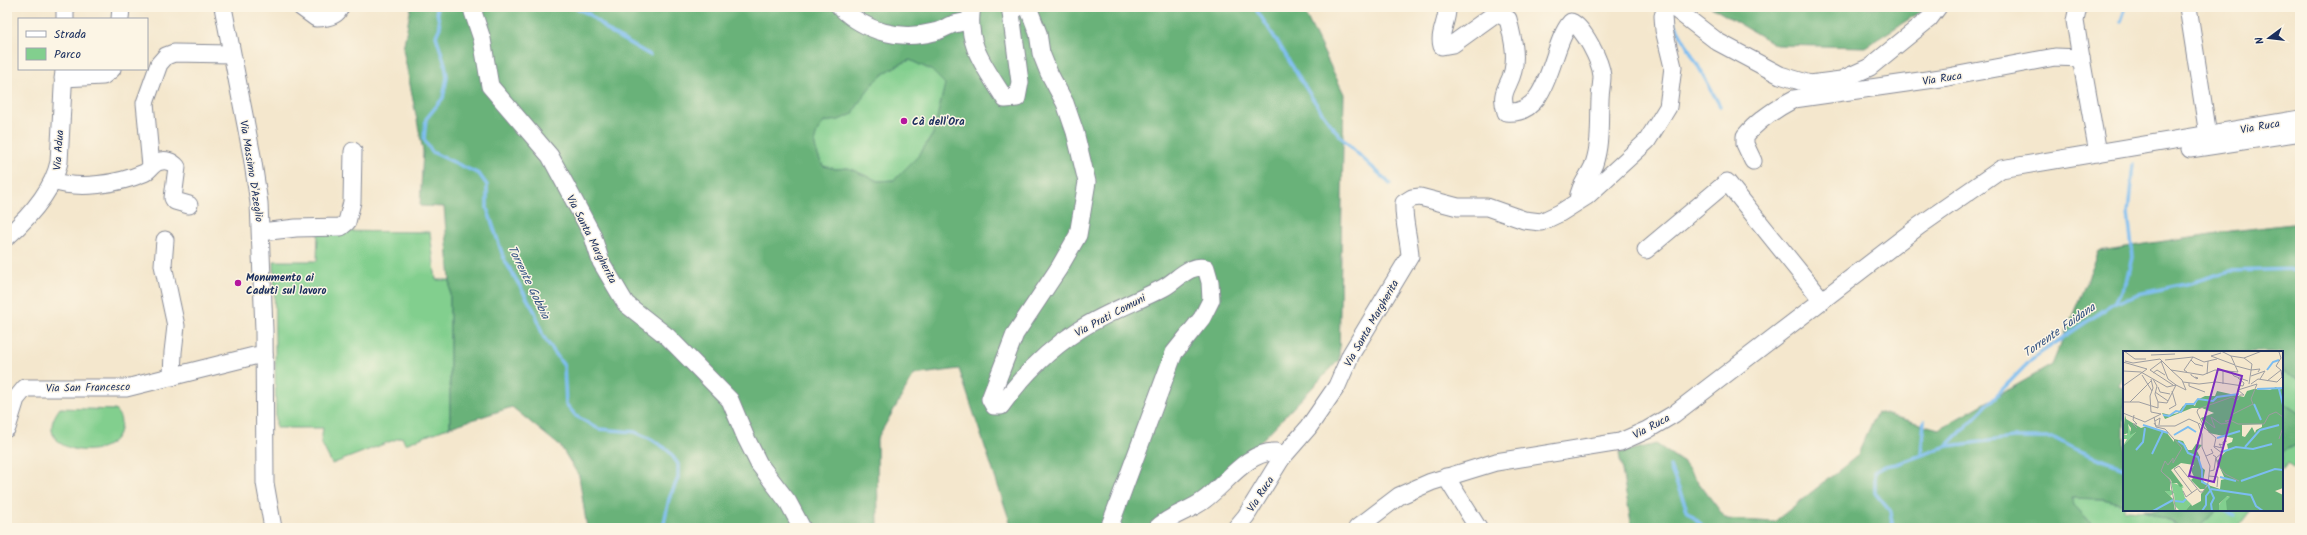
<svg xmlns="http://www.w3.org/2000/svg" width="2307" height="535" font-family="Kalam,sans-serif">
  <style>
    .green { fill: #82cf8e; stroke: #4e7f76 }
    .forest { fill: #69b279; stroke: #42706c; fill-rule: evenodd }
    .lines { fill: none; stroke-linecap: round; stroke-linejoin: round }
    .stream { stroke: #7cbdf1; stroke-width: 3.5 }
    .minor-casing { stroke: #888b96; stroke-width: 19 }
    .minor { stroke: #fff; stroke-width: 17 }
    .poi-dot { fill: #b5179e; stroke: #fcf5e5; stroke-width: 1.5 }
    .labels { text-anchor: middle; stroke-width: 3; stroke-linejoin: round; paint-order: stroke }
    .street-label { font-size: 11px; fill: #1b2f5e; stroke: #fcf5e5 }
    .poi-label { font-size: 11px; font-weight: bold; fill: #1b2f5e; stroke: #fcf5e5; text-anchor: start }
    .water-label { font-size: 12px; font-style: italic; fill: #335283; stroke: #fcf5e5 }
    .inset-river { fill: none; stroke: #7cbdf1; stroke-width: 2 }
    .inset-road { fill: none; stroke: #9d9da1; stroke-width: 1 }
    .view { fill: #7b2cbf; fill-opacity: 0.15; stroke: #7b2cbf; stroke-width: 2 }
    .inset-edge { fill: none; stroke: #1b2f5e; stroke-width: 2 }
  </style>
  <rect width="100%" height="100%" fill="#fcf5e5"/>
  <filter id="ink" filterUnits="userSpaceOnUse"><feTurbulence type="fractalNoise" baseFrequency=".025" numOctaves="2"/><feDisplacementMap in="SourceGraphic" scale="8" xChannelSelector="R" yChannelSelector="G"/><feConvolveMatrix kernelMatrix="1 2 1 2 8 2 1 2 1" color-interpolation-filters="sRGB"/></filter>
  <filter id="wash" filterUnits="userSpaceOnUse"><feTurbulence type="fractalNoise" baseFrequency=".012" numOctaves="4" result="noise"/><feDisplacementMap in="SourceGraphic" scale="16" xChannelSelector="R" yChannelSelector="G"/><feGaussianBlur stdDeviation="0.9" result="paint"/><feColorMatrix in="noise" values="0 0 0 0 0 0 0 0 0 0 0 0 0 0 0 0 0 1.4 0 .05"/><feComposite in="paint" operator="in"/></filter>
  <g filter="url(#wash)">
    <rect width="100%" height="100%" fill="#f4e7cd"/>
    <!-- green -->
    <g class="green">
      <path d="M910,60L931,70L946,84L933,134L920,154L894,180L878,181L848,168L836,169L823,166C814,148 809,139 824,122C855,117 855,99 875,80C885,71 898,65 910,60Z"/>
      <path d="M318,231L430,232L436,280H450V427L405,444L402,437L332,464L321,442L323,428H276L274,261H317Z"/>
      <path d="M2282,372L2300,379V414L2282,402Z"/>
      <path d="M60,408L115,410C121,417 122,420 120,429C114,465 25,454 60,408Z"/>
      <path d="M2300,443V473L2288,463L2282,470V452Z"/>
      <path d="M2071,498L2103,499L2124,504V510C2147,510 2161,515 2180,528H2095L2074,506Z"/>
      <path d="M2217,510H2251L2237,528H2198Z"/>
    </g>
    <!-- forest -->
    <g class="forest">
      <path d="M411,7H1302L1344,94L1339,360L1257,445L1163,528H1012L959,369L914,375L877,439L878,528H587L579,476L561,447L512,407L450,427V280L444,207L420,206L423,151L403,49ZM910,60L931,70L945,84L933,134L920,154L894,180L878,181L848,168L836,169L823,166C814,148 810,139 824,122L839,120L853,114C866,88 882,70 910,60Z"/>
      <path d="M1711,7H1928L1865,47L1776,45Z"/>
      <path d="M2300,223V379L2282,372V352H2124V378L2119,386L2124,388V504L2103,499L2071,498L2074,506L2095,528H1632L1619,453L1656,444L1684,463L1726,519L1774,522L1857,456L1877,412L1939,429L2052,365L2099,251L2231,231Z"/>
      <path d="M2282,402L2300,414V443L2282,452Z"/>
      <path d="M2143,510H2217L2198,528H2180L2168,520Z"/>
    </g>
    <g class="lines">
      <!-- stream -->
      <g class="stream">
        <path d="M436,7L440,27L436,36L445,64L447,77L443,98L426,119L424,139L432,152L479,174L487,185V208L504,259L535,312L543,336L564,366L566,404L576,416L599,429L635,432L651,439L668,450L678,464V478L669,499L663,528"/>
        <path d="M573,7L589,14L611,33L650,55"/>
        <path d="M1254,7C1284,47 1304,92 1336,131C1352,150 1373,167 1390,184"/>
        <path d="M1673,20L1720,106"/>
        <path d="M2121,21L2126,7"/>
        <path d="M2114,304L2128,279L2133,257L2128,213L2133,164"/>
        <path d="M2054,438L2075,449L2124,468"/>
        <path d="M1948,446L2012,438H2052"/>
        <path d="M1921,454L1924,421"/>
        <path d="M1670,467L1688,512L1705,528"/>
        <path d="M2223,510L2234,516"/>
        <path d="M1893,528L1890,511L1875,493V471L1884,466L1897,464L1947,446L2033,358L2113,304L2138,294L2190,283L2229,271L2300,269"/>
      </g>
    </g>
  </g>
  <g filter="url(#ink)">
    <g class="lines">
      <defs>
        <g id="minor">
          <path d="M65,7V19"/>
          <path d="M223,7L252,156L259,203L264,330L265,483L273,528"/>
          <path d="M301,7L316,18C325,18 337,17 340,7"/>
          <path d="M475,7L473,12L482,39L490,86L550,156L592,234L601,262L626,304L668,337L730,400L746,438L759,464L788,502L802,528"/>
          <path d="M840,7C866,32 900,41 934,32C940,31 946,27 951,25C957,23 964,22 970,21"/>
          <path d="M972,7C965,45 986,68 1005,99L1017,98L1020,82L1011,13L1018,7"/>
          <path d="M1028,7L1038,33L1041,53L1049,73L1065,103L1075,132L1087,182L1078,235L1059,268L1015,334L990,399L994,406H1001C1022,376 1048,350 1079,330C1105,313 1136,302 1163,288C1177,281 1189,263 1206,268L1210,282L1211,300L1202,318L1174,353L1109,528"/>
          <path d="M1447,7C1448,21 1438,34 1442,46L1453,44L1496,13L1508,19C1512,36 1517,53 1513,71C1509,88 1499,91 1506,112C1551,117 1550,45 1571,22C1583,26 1601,62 1602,76C1602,84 1600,92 1600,100C1599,121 1601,143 1594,164C1589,177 1579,186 1578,200"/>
          <path d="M2078,7L2075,21L2081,58"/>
          <path d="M2188,7L2208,135"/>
          <path d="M120,19L121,7"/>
          <path d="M63,78L103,76L112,69"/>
          <path d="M2190,149L2295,133"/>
          <path d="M1753,161L1745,144V136C1758,120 1775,109 1794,99L1948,77L2055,57L2081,58L2098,153"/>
          <path d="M151,166L145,103L159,64L166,56L174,53L231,54"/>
          <path d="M53,181C79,190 118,184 144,173C149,171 152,164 158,162C165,159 172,161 177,167L173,198L175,201L189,205"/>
          <path d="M261,232L296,228L341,227L347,222L352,202L353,151"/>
          <path d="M7,237C28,218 53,191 59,162L64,69"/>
          <path d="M165,240L163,265L176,326L173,352L172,377"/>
          <path d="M1646,250L1727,182L1822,300"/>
          <path d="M7,428L16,399L25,388H126L254,356L264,355"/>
          <path d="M1446,477L1478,528"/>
          <path d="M1157,528C1170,515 1190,511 1204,500C1225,485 1248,450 1276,452L1281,459"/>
          <path d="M1236,528L1246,516L1281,459L1308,428L1337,386L1351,354L1410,256C1409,238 1403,221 1404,203L1412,198L1420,197L1458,207H1487L1524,220L1541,222L1560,213L1587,196L1647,141L1668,107L1673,67L1664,30L1663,16L1666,8H1674L1718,42L1780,75L1810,84L1841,80L1870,67L1929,19L1938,7"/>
          <path d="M1357,528L1399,496L1431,482L1496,462L1620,442L1647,430L1674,414L1919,226L2001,169L2300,119"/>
        </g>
      </defs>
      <!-- minor casing -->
      <use href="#minor" class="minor-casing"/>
      <!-- minor -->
      <use href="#minor" class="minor"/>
    </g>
  </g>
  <!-- markers -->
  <g class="poi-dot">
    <circle cx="904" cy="121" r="4"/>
    <circle cx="238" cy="283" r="4"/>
  </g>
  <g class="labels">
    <!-- street labels -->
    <g class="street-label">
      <text transform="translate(1942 78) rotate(-9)" y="4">Via Ruca</text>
      <text transform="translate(2260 126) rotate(-10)" y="4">Via Ruca</text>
      <text transform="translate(58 150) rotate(-86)" y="4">Via Adua</text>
      <text transform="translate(252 171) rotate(81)" y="4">Via Massimo D'Azeglio</text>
      <text transform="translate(592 239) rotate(63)" y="4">Via Santa Margherita</text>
      <text transform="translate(1110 315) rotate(-28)" y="4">Via Prati Comuni</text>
      <text transform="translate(1371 323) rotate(-60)" y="4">Via Santa Margherita</text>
      <text transform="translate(88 387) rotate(-1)" y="4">Via San Francesco</text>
      <text transform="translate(1651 426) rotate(-28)" y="4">Via Ruca</text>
      <text transform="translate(1260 494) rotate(-57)" y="4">Via Ruca</text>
    </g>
    <!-- poi labels -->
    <g class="poi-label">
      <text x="912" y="125">Cà dell'Ora</text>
      <text x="246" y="281">Monumento ai<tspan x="246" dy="13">Caduti sul lavoro</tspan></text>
    </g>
    <!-- water labels -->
    <g class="water-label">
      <text transform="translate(529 282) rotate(64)" y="4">Torrente Gobbia</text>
      <text transform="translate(2059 330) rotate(-35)" y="4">Torrente Faidana</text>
    </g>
  </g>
  <!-- overview -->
  <g transform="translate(2123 351)">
    <rect width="160" height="160" fill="#f4e7cd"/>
    <path d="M5,73L7,80L13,81L0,95L4,88H0V84H4ZM48,131L61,136L59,137L62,147L68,153L62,160H57L52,155L51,142L47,145L42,140L45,138L57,143L50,140ZM103,145L108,146L104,160H96L95,155Z" fill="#82cf8e"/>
    <path d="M153,36L156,39L160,37V137L152,140L160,144V160H104L103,150L107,146L104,145L96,153V160H62L68,153L69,155L78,150V143L85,134L97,138L98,129L102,128L94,110L105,98L104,93L109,91L110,87L86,82L78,67L91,62L79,57H69L42,68L39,62L47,64L55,62L60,55L67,52L72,55L74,49L82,45H92L94,40L121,46L124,40L131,38L147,39ZM139,73V76L133,79L132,82L129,76L122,86L119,85V74ZM2,64L3,68L18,77L24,75L44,82L51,91V88L60,90L65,99H69L73,93L79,94L74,100L77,106V115L82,119L80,130L84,134L82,138H77L68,129L71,126L68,119L71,114L58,112L48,119L60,135L57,136L54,132H49L48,129L38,120L47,129V140H42L50,148L52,160H0V95L13,81L7,84L8,77L5,73V82L0,84Z" fill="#69b279" fill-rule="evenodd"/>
    <path class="inset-river" d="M144,19L150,11L156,9M134,38L160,37M156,38L160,54M131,53L138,69M40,64L46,65L53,60L58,61L63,53H71L75,48L90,50L94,46L116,43M20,74L45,82M51,84L65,76L73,81M94,87L117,80M55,90L61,94L65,102L75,106L79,119V131L85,134L91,147L88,153L89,160M122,96L137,79L156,74M13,99L20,91L22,77M99,101L113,96L130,98L149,93M29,103L40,80M97,126L113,130M118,130L152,118L160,119M88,138L128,144L133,155L140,160M52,150L60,151L63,148M30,160L50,149M79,160L83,154V145L87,140"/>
    <path class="inset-road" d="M1,0L12,8H23M98,2L88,5L112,14M28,4L52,3M108,5L121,7L139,0M70,6L81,11L94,8M121,7L129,13L126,33M42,9L70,6M68,9L72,13L80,15M2,10L10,12L37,8L39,10M39,10L48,19M0,11L24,18L0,35M113,15L128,19L137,18L135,21M27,19L50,34M27,19L39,10M48,19L80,24L92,19L115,21L108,5L98,0M0,20L18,21L44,36L53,34L63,39L59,29L48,19M100,20V33M64,21L61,19L70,6M108,21L111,25L125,30M30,22L34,19L42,24M68,23V24L74,28L75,27L72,26M84,23L85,10M19,24L29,40M128,25L142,20L137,28M144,30L158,19L153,15L158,7L156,1M60,31L76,33L93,31L120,35L121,32L115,27M66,32V35L82,41M128,33L135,28L154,31L159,26L158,19M35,36L37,41L47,43M32,41L45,50M0,51H16L35,57V51L32,43L34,35L30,28M7,51L28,30M35,51L44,52L53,34L45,28L38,10M46,58L53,54L49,40M0,62L22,71L38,63L28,61L27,45L30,37L28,28M11,64L10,69L14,73H10L14,77M31,66L33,76L42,78L59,97L50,112V107L45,114L42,110L38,120L47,129L53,160M80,68L92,77L88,66L98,73L106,72L102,70L107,69M107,69L115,73H141L146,64L153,61L160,66M32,70L37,67L36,74M31,72L33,75H52L66,68L75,72L79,83V96L87,115L85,132L80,141H77L56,115L51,118L69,142M76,72L93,87L91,96L99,102L93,107L95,114L102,123L116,130M82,78L74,61L75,58L109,46L115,49L117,44H121L115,39L134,33L128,48L130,53L108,64L107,69M156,88L160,76M91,95L99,97L96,93L100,94V91L104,90M83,105L90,102L88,98M87,120L91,119L93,106L90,104M86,125L95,126L94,136M60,140L63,146L74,138"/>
    <path class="view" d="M95,18L119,25L91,131L66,125Z"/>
    <rect width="160" height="160" class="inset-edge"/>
  </g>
  <!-- margin -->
  <rect width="2307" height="535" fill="none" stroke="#fcf5e5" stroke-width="24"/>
  <!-- legend -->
  <rect x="18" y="18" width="130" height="52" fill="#fcf5e5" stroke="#a2a6af"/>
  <rect x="26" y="31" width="20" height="6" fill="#ffffff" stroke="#a2a6af"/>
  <text x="54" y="38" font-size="12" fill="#1b2f5e">Strada</text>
  <rect x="26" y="48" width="20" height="12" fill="#82cf8e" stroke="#a2a6af"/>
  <text x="54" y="58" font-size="12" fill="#1b2f5e">Parco</text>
  <!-- north arrow -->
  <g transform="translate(2269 38) rotate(255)" stroke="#fcf5e5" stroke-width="3" paint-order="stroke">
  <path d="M0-3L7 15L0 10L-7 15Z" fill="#1b2f5e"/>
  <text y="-6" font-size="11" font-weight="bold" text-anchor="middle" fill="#1b2f5e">N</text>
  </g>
</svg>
